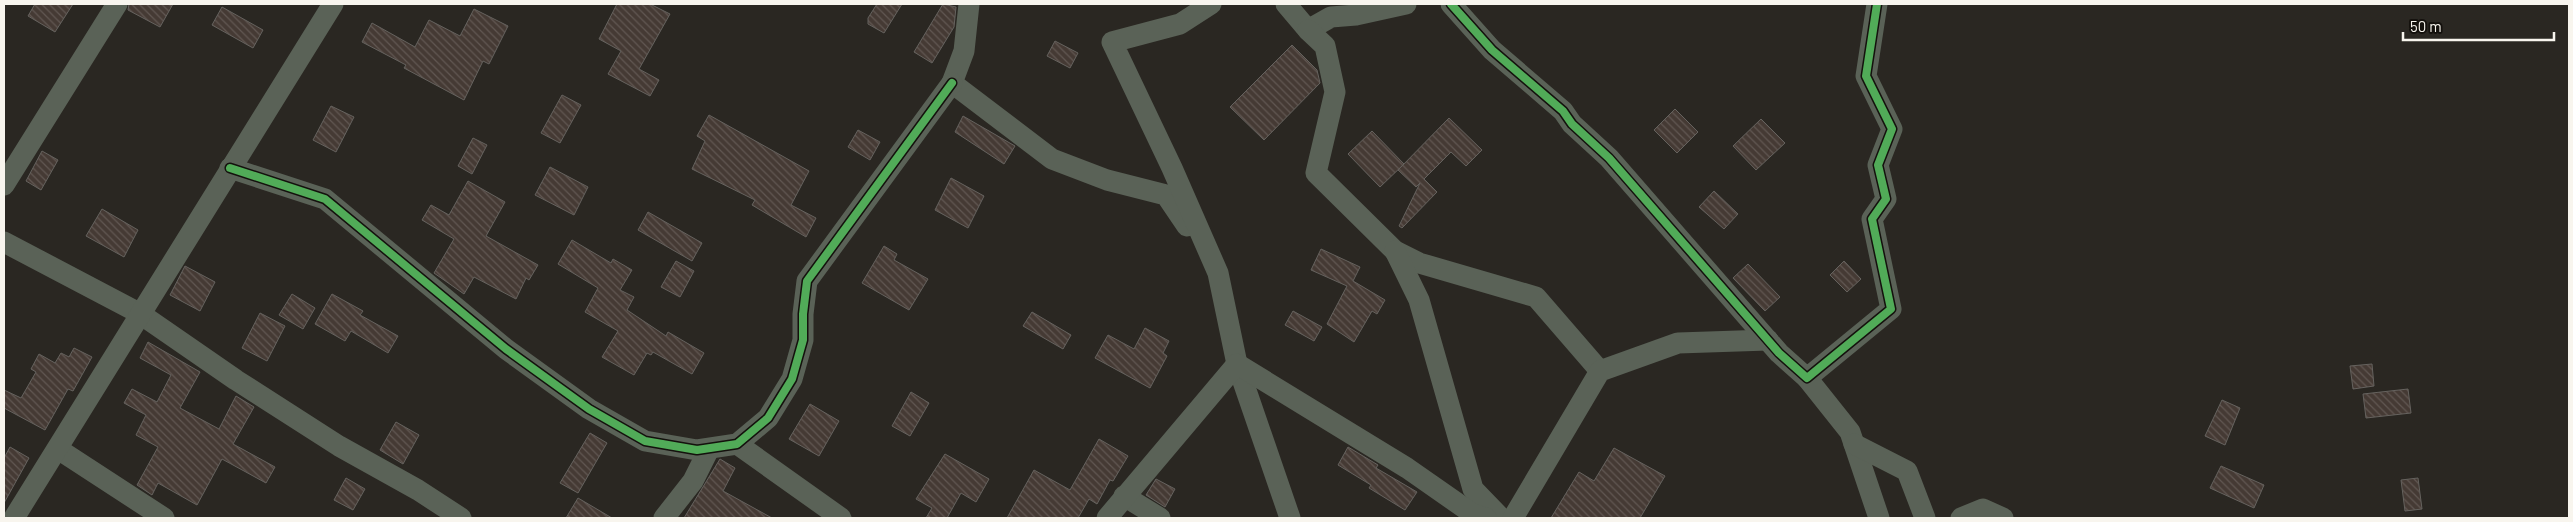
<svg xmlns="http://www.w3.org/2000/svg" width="2573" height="522" font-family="Barlow,sans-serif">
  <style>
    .building { fill: url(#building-back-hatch); stroke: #65625e }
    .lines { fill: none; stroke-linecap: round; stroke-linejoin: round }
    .street { stroke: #5a6257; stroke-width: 21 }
    .cycleway-casing { stroke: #14110d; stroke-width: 11 }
    .cycleway { stroke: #51ab58; stroke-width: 8 }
  </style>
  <defs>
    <pattern id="building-back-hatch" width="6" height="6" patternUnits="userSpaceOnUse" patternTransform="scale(1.25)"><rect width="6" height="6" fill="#453a34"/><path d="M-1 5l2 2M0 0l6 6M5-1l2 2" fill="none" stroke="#615752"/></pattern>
  </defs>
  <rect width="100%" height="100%" fill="#2a2722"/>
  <!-- building -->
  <g class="building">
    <path d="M35,4H73L55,32L28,16Z"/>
    <path d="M129,4H173L160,27L128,10Z"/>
    <path d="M617,4H650L670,14L639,69L659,80L650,96L608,74L621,51L599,39Z"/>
    <path d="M877,4H902L884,33L868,24V18Z"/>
    <path d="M943,4L956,7L954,27L932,63L914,52Z"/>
    <path d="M222,7L263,30L253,48L212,25Z"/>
    <path d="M474,9L508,26L489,64L483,61L464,100L404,68L406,65L362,42L372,23L415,47L429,20L460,36Z"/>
    <path d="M1055,41L1078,53L1070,68L1047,56Z"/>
    <path d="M1292,45L1317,70L1320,83L1264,140L1230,107Z"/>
    <path d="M562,95L581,105L560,143L541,133Z"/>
    <path d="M331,106L354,117L336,152L313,140Z"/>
    <path d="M1675,109L1698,132L1677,153L1654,130Z"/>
    <path d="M709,115L809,171L791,205L816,218L806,237L752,205L755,200L692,169L705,141L697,136Z"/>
    <path d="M963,116L1015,146L1004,164L955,132Z"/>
    <path d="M1449,118L1482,150L1466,166L1451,152L1424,179L1437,192L1402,228L1399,226L1420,183L1416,187L1398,170Z"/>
    <path d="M1761,119L1785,143L1756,170L1733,146Z"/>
    <path d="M858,130L880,142L870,160L848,147Z"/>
    <path d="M1372,131L1404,164L1380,187L1348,154Z"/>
    <path d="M473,138L487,145L472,174L458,166Z"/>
    <path d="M42,151L58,160L41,190L26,181Z"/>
    <path d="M550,167L588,187L574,215L535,195Z"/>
    <path d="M951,178L984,196L968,228L935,210Z"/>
    <path d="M468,181L505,202L486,236L538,265L529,280L526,278L516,299L474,277L464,294L434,273L454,239L422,220L431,205L449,215Z"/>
    <path d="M1714,191L1738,214L1724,229L1699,207Z"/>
    <path d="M102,209L138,230L124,257L86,236Z"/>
    <path d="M648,212L702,243L692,261L638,230Z"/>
    <path d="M572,240L611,263L613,259L632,270L620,290L634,297L627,310L666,336L668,332L704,353L692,374L653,352L651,355L647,353L634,375L602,357L618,331L585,312L598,288L558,264Z"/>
    <path d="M884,246L897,254L894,260L928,279L909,310L862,283Z"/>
    <path d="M1321,249L1360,267L1353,281L1385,300L1377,314L1372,311L1354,342L1327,324L1347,286L1311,270Z"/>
    <path d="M676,261L694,271L680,297L661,287Z"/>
    <path d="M1844,261L1861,279L1847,292L1830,275Z"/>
    <path d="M1748,264L1780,297L1765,311L1733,278Z"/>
    <path d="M185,266L215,282L200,311L170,295Z"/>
    <path d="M292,294L315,308L303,329L279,315Z"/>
    <path d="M332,294L363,311L360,315L398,336L388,353L351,331L345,341L315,324Z"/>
    <path d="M1293,311L1322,327L1314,341L1285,325Z"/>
    <path d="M1032,312L1071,335L1063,349L1023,326Z"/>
    <path d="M260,313L285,326L267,361L242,348Z"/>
    <path d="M1145,328L1169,341L1163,353L1167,356L1150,388L1095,358L1108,335L1134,349Z"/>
    <path d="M148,342L200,372L180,408L219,429L236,396L254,407L233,444L275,467L266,483L222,459L197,505L158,483L152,495L137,485L158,447L136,435L146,415L124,403L132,389L157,402L171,375L140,358Z"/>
    <path d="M74,348L92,357L73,391L68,389L45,430L4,408V390L21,398L36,372L31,369L39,354L55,363L61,353L69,357Z"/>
    <path d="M2372,364L2374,386L2353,389L2350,366Z"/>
    <path d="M2408,389L2411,413L2366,418L2363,394Z"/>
    <path d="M911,392L929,403L910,436L892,426Z"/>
    <path d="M2222,400L2240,408L2225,445L2205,436Z"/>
    <path d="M810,404L839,421L819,456L789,439Z"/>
    <path d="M396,422L419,435L403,464L380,450Z"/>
    <path d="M590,433L607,443L578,493L560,483Z"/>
    <path d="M1099,439L1128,456L1113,481L1110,480L1097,504L1089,499L1078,518H1007L1034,470L1070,490Z"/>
    <path d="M10,447L29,458L4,503V458Z"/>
    <path d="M1348,447L1378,465L1376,468L1417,492L1405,510L1369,488L1371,485L1338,465Z"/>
    <path d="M1614,448L1665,476L1640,518H1551L1579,472L1594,481Z"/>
    <path d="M945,454L989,479L976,502L961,493L947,518H926L932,508L916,499Z"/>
    <path d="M720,459L735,468L723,491L772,518H684Z"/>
    <path d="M2221,466L2264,485L2254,508L2210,488Z"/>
    <path d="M346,478L365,489L353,510L334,500Z"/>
    <path d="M2418,478L2422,509L2405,511L2401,480Z"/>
    <path d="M1156,479L1175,489L1165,507L1146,495Z"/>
    <path d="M578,498L612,518H566Z"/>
  </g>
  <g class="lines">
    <!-- street -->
    <g class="street">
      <path d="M969,4L964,51L952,83L1052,159L1107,180L1166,195L1187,226"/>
      <path d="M1211,4L1180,24L1112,42L1172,168L1218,273L1237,364L1290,518"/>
      <path d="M1286,4L1308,30L1331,17L1356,15L1406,4"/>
      <path d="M1451,4L1492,50L1563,111L1572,124L1609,158L1779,353L1807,378L1891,309L1872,219L1886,199L1878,165L1892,129L1866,76L1877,4"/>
      <path d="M1308,30L1325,46L1335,92L1316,173L1395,251L1419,263L1536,297L1600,371"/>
      <path d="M230,168L325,199L506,349L589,409L645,441L697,450L737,444L768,418L792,379L803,340V314L807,281L952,83"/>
      <path d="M4,185L117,4"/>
      <path d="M4,242L139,313L236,380L339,446L418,490L461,518"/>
      <path d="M1395,251L1419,300L1473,489L1501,518"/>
      <path d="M1807,378L1850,432L1879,518"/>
      <path d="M737,444L841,518"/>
      <path d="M1854,444L1907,471L1925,518"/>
      <path d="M58,449L164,518"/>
      <path d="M1124,496L1160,518"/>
      <path d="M14,518L333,4"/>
      <path d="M664,518L693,481L709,449"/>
      <path d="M1107,518L1237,364L1407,468L1473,514L1486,518"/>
      <path d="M1513,518L1600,371L1678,343L1768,340"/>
      <path d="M1961,518L1983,509L2003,518"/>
    </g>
    <defs>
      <g id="cycleway">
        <path d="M1451,4L1492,50L1563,111L1572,124L1609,158L1779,353L1807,378L1891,309L1872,219L1886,199L1878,165L1892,129L1866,76L1877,4"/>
        <path d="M230,168L325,199L506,349L589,409L645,441L697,450L737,444L768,418L792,379L803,340V314L807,281L952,83"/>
      </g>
    </defs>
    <!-- cycleway casing -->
    <use href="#cycleway" class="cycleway-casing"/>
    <!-- cycleway -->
    <use href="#cycleway" class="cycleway"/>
  </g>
  <!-- border -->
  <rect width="2573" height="522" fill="none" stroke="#f8f5ee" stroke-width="10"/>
  <!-- scale -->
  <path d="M2403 32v8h151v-8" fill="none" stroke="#f8f5ee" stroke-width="2.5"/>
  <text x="2410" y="32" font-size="15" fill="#f8f5ee" stroke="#14110d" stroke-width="4" paint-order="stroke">50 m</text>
</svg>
